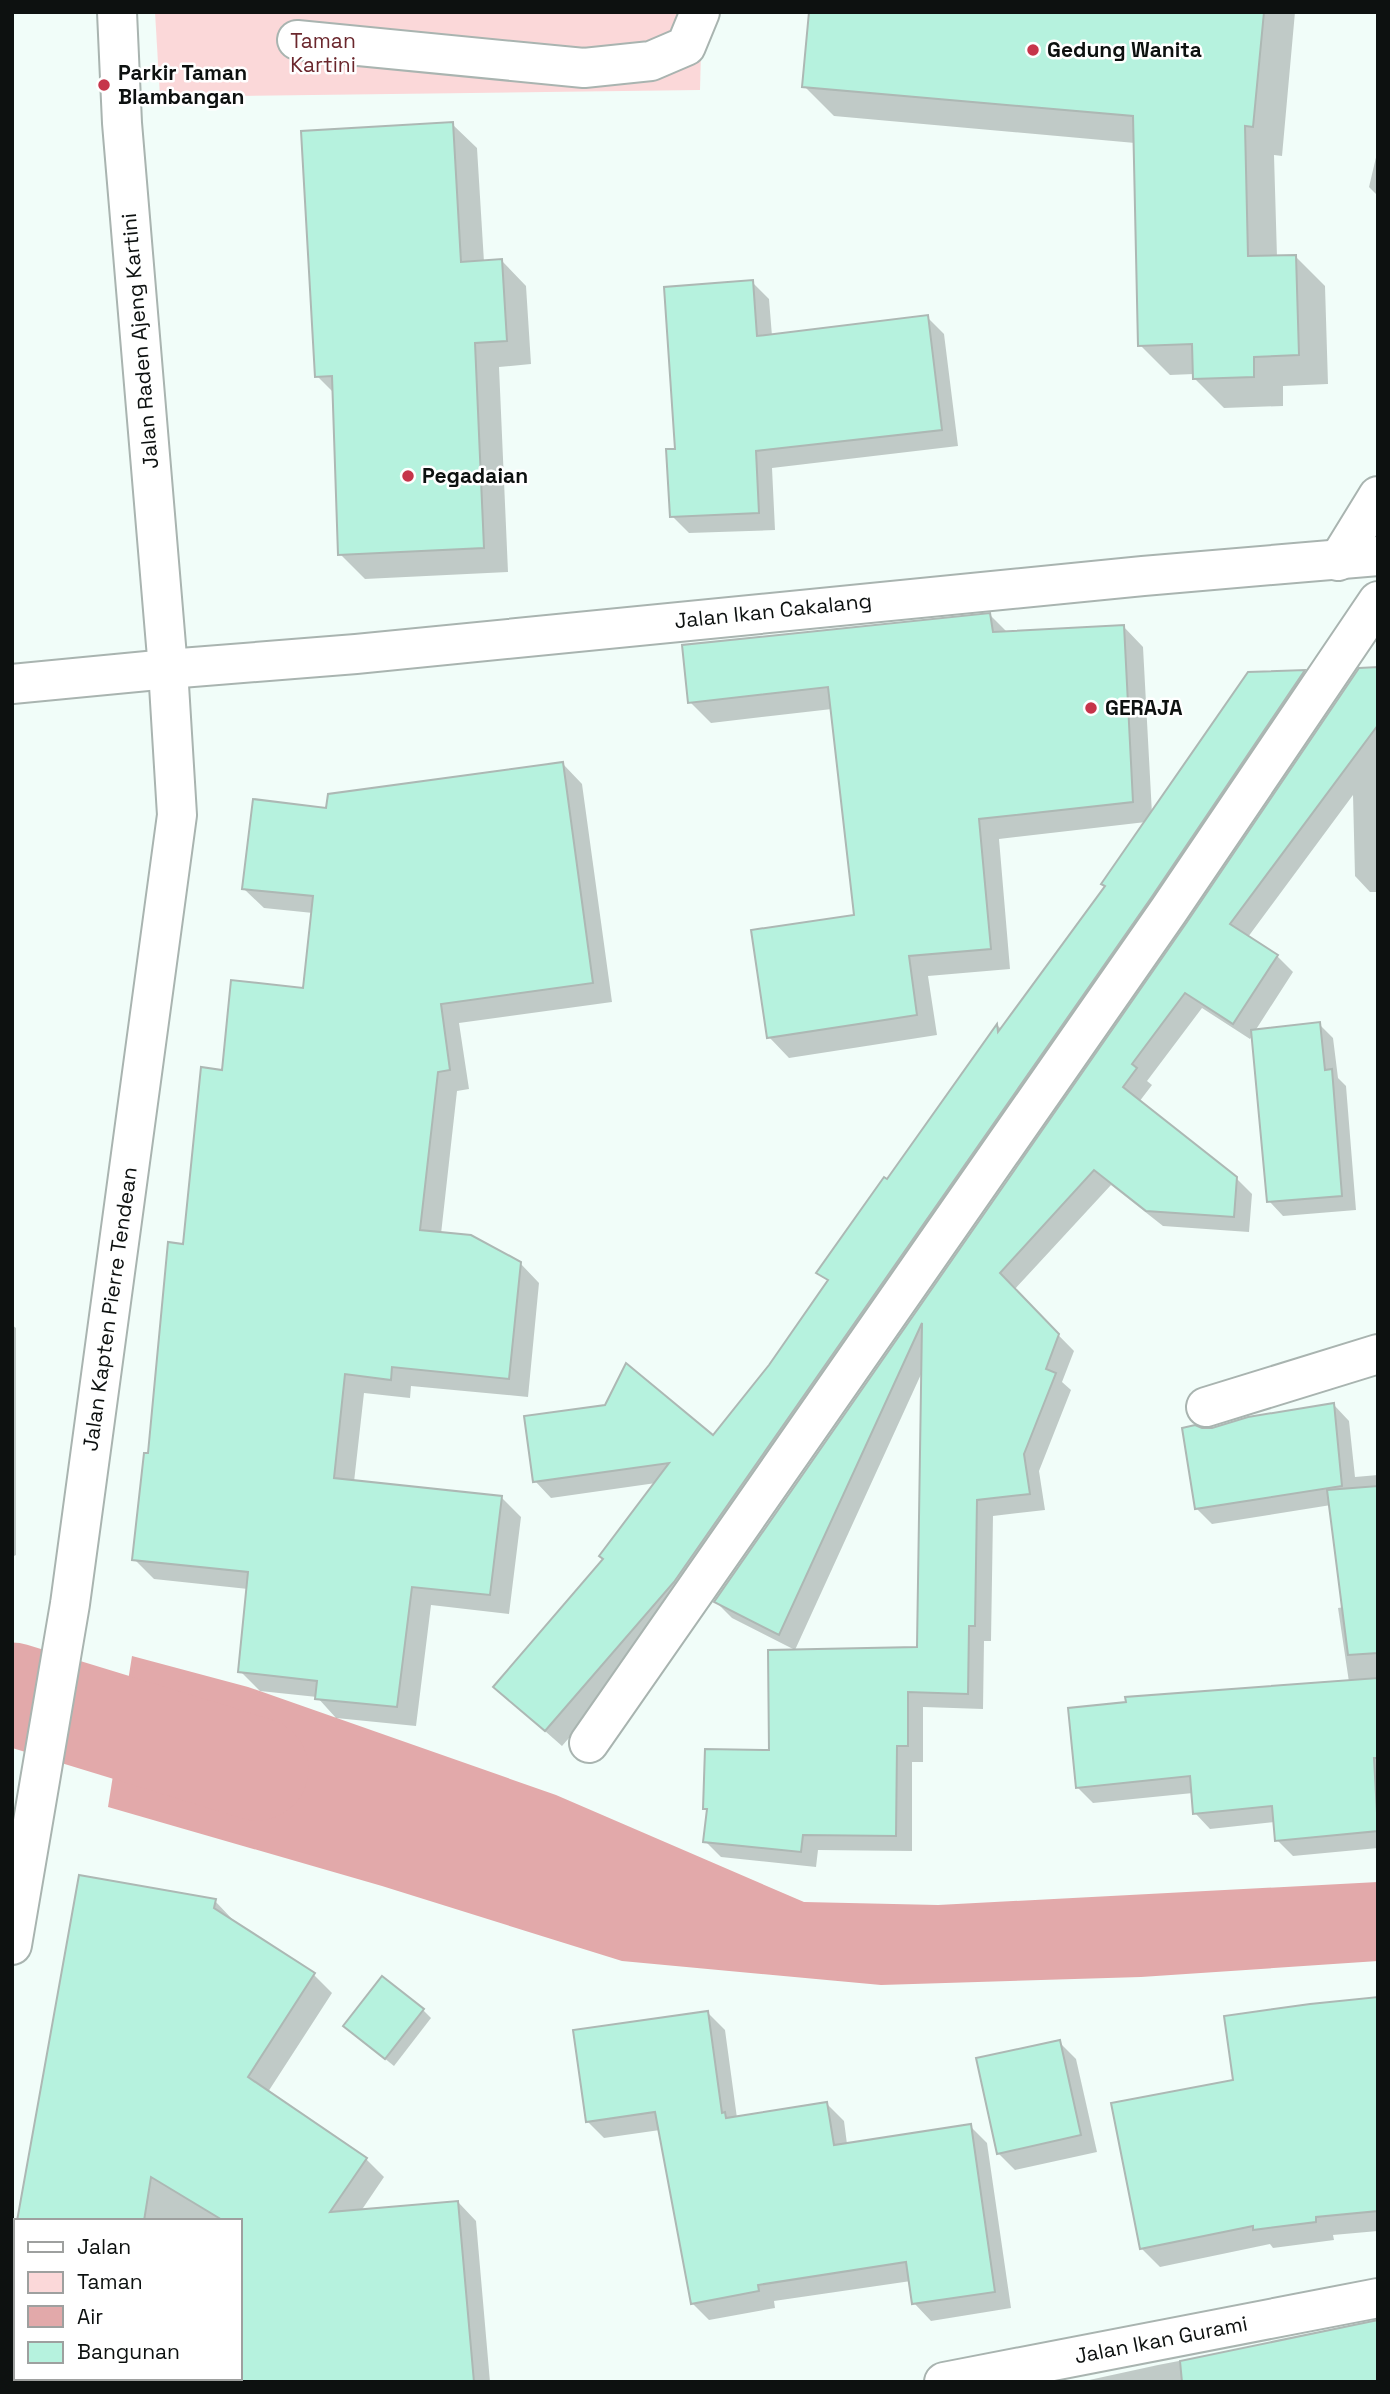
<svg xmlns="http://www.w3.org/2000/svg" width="1390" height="2394" font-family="'Space Grotesk',sans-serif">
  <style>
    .green { fill: #fbd8d9 }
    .water { fill: #e2a9aa }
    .shadow { fill: #0003 }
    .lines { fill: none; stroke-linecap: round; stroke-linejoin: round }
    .river { stroke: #e2a9aa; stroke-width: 103 }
    .building { fill: #b6f2de; stroke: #adb8b4; stroke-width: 2 }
    .minor-casing { stroke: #a9b4b0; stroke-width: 42 }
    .major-casing { stroke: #a9b4b0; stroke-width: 42 }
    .minor { stroke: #fff; stroke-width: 38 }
    .major { stroke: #fff; stroke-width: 38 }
    .poi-dot { fill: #c6354a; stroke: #fff; stroke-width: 2.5 }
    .labels { text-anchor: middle; stroke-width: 5; stroke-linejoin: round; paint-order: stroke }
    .park-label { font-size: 21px; fill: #6b272d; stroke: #fff }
    .poi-label { font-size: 21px; font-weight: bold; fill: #0d1110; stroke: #fff; text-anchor: start }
    .street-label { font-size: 21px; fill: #0d1110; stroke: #fff }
  </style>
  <rect width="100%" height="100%" fill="#f1fdf9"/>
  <!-- green -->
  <path class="green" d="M155,12H702L700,90L160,97Z"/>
  <!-- water -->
  <path class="water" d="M132,1656L248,1687L556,1795L804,1902L938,1905L1378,1882V1961L1141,1977L881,1985L622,1961L382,1886L108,1807Z"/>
  <!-- shadow -->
  <g class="shadow">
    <path d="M811,12H1295L1282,156L1274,155L1277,257L1295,256L1325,286L1328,384L1283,386V406L1224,408L1194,378V374L1170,375L1140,345L1135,143L834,116L804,86Z"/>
    <path d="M452,124L477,148L484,262L502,261L526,286L531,364L499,367L508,572L365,579L340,554L334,393L317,376Z"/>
    <path d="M1378,149V196L1369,187Z"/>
    <path d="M752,282L769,299L772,336L927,317L944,334L958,446L772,468L775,530L689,533L672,516L677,450Z"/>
    <path d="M990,615L1008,633L1123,626L1143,647L1152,814L1249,674L1304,672L1320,688L690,1598L562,1746L495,1687L605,1559L656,1483L551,1498L535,1481L714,1437L770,1366L829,1282L819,1273L887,1182L998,1026L1002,1030L1107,887L1146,822L999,839L1010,969L928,976L937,1035L789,1058L769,1037L856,916L832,709L711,723L690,702Z"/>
    <path d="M1378,669V892H1370L1355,876L1353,795L1248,937L1277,956L1293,972L1255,1031L1319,1024L1333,1038L1338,1078L1346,1086L1356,1210L1283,1216L1269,1201L1253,1035L1250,1039L1202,1008L1147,1081L1152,1085L1139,1102L1236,1178L1252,1194L1249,1232L1163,1226L1111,1185L1014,1290L1074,1351L1062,1382L1071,1390L1039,1471L1045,1510L993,1516L991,1641H984L983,1709L923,1707V1762H912V1851L818,1850L816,1867L721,1857L705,1841L709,1812L704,1808L770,1752L918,1649L923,1370L795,1650L732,1618L716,1602Z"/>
    <path d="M563,764L582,784L612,1002L459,1023L469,1089L457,1091L441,1234L520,1263L539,1283L528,1397L411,1386L410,1398L364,1393L354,1482L502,1498L521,1517L509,1614L431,1605L416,1726L336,1718L317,1697L260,1691L240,1671L248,1589L154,1579L134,1559L184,1246L223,1071L304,990L313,913L264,908L244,889L328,810Z"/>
    <path d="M12,1325L16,1328V1555L12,1557Z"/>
    <path d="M1334,1405L1349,1421L1355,1477L1378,1475V1848L1293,1856L1277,1840L1275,1822L1210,1829L1195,1813L1193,1793L1093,1803L1077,1787L1349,1682L1338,1608L1344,1607L1331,1505L1212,1524L1197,1509L1201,1430Z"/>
    <path d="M215,1901L233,1920V1922L314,1975L332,1993L268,2092L366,2159L384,2177L361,2211L458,2202L476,2221L490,2382H12V2260L16,2240V2378H240V2221H19Z"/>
    <path d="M1378,1999V2231L1333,2235L1334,2240L1273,2248L1270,2244L1160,2267L1141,2248L1235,2081Z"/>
    <path d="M423,2010L431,2018L394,2066L345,2026Z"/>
    <path d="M708,2013L725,2030L737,2118L827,2104L844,2121L847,2144L970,2126L987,2143L1011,2308L931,2321L914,2303L911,2281L774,2301L775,2308L709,2320L692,2303L660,2130L604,2138L587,2121Z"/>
    <path d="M1059,2042L1076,2059L1097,2152L1015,2170L998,2153Z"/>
    <path d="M1375,2323L1378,2382H1080L1158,2365Z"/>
  </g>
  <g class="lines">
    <!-- river -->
    <path class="river" d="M12,1694L257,1769"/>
  </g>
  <!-- building -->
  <g class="building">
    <path d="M809,12H1264L1253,127L1245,126L1248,256L1296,255L1299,355L1254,357V377L1193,379L1192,344L1138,346L1133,116L802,87Z"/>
    <path d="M453,122L461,262L502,259L507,341L475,343L484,548L338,555L332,376L315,377L301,131Z"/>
    <path d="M753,280L757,336L928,315L942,430L756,451L759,513L670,517L666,449H675L664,287Z"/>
    <path d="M990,613L993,632L1124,625L1133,802L979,819L991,949L909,956L917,1015L767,1038L751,930L854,915L828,687L688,703L682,645Z"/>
    <path d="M1378,667V725L1230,924L1278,955L1233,1024L1185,993L1132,1064L1137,1068L1123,1087L1237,1177L1234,1217L1146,1211L1094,1170L1000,1273L1059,1334L1046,1369L1056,1373L1024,1454L1030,1494L977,1500L975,1626H969L968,1694L908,1692V1746H897L896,1836L803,1835L801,1852L703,1842L707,1809H703L705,1749L769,1750L768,1650L917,1647L922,1323L779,1635L714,1602L1187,922L1359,668Z"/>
    <path d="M1305,670L1151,898L674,1582L545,1731L493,1687L603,1559L599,1556L669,1463L533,1482L524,1416L605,1405L626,1363L713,1435L769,1365L828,1280L816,1273L884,1177L887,1179L997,1024L998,1032L1105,886L1101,884L1248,672Z"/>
    <path d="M563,762L593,983L441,1004L450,1070L438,1072L420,1230L471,1235L521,1262L509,1379L392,1367L391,1380L345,1374L334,1478L502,1496L490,1595L412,1587L397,1707L315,1699L317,1681L238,1672L248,1572L132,1560L144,1453H148L168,1242L183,1244L201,1067L222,1070L231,980L303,988L313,896L242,889L253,799L326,808L328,794Z"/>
    <path d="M1320,1022L1325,1070L1332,1069L1342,1196L1267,1202L1251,1030Z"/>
    <path d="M1334,1403L1342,1486L1195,1509L1182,1428L1195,1425L1202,1428H1212L1248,1417Z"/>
    <path d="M1378,1486V1653L1348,1655L1327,1490Z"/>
    <path d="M1378,1678V1758H1374L1378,1831L1275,1841L1272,1806L1193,1814L1190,1776L1076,1788L1068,1708L1126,1702L1125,1697Z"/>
    <path d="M79,1875L216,1899L214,1908L315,1973L248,2077L367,2158L330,2212L458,2201L474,2382H240V2221H224L151,2177L144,2221H17Z"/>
    <path d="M382,1976L424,2009L385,2059L343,2026Z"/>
    <path d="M1378,1997V2211L1316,2217V2222L1253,2230V2226L1140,2249L1111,2103L1233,2080L1224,2016L1310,2004Z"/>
    <path d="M708,2011L722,2113L725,2112L726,2118L827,2102L834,2145L971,2124L995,2292L912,2304L906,2262L758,2285L759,2291L691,2304L655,2112L586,2122L573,2030Z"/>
    <path d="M1060,2040L1081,2135L997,2154L976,2058Z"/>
    <path d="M1378,2320V2382H1182L1180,2361Z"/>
  </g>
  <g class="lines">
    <defs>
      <g id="minor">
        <path d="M297,40L584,68L651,61L686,46L700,12"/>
        <path d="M1338,561L1378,496"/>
        <path d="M168,669L356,654L1143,576L1378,556"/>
        <path d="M1206,1407L1378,1354"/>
        <path d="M589,1743L1169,910L1378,601"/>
      </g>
      <g id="major">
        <path d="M12,684L168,669"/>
        <path d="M12,1945L70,1604L177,815L168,669L122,123L117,12"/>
        <path d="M944,2382L1378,2298"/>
      </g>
    </defs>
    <!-- minor casing -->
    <use href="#minor" class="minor-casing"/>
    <!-- major casing -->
    <use href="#major" class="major-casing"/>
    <!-- minor -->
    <use href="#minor" class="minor"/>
    <!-- major -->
    <use href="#major" class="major"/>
  </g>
  <!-- markers -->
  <g class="poi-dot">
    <circle cx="1033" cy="50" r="7"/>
    <circle cx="104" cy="85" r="7"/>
    <circle cx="408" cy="476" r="7"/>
    <circle cx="1091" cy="708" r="7"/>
  </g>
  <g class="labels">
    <!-- park labels -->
    <g class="park-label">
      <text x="323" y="48">Taman<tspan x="323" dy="24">Kartini</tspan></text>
    </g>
    <!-- poi labels -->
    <g class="poi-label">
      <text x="1047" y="57">Gedung Wanita</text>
      <text x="118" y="80">Parkir Taman<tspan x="118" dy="24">Blambangan</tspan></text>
      <text x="422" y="483">Pegadaian</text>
      <text x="1105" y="715">GERAJA</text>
    </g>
    <!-- street labels -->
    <g class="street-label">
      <text transform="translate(140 341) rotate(-95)" y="7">Jalan Raden Ajeng Kartini</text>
      <text transform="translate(773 611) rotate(-6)" y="7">Jalan Ikan Cakalang</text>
      <text transform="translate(110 1309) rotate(-82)" y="7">Jalan Kapten Pierre Tendean</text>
      <text transform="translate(1161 2340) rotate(-11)" y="7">Jalan Ikan Gurami</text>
    </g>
  </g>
  <!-- border -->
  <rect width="1390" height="2394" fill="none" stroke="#0d1110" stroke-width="28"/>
  <!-- legend -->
  <rect x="14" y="2219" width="228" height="161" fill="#ffffff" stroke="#9ea09f" stroke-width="2"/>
  <rect x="28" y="2242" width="35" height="10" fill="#ffffff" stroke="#9ea09f" stroke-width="2"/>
  <text x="77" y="2254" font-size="21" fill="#0d1110">Jalan</text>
  <rect x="28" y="2272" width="35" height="21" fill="#fbd8d9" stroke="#9ea09f" stroke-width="2"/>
  <text x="77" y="2289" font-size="21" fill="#0d1110">Taman</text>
  <rect x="28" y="2306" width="35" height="21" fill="#e2a9aa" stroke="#9ea09f" stroke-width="2"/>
  <text x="77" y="2324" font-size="21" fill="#0d1110">Air</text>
  <rect x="28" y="2342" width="35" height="21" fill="#b6f2de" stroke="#9ea09f" stroke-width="2"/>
  <text x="77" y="2359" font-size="21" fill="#0d1110">Bangunan</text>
</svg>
